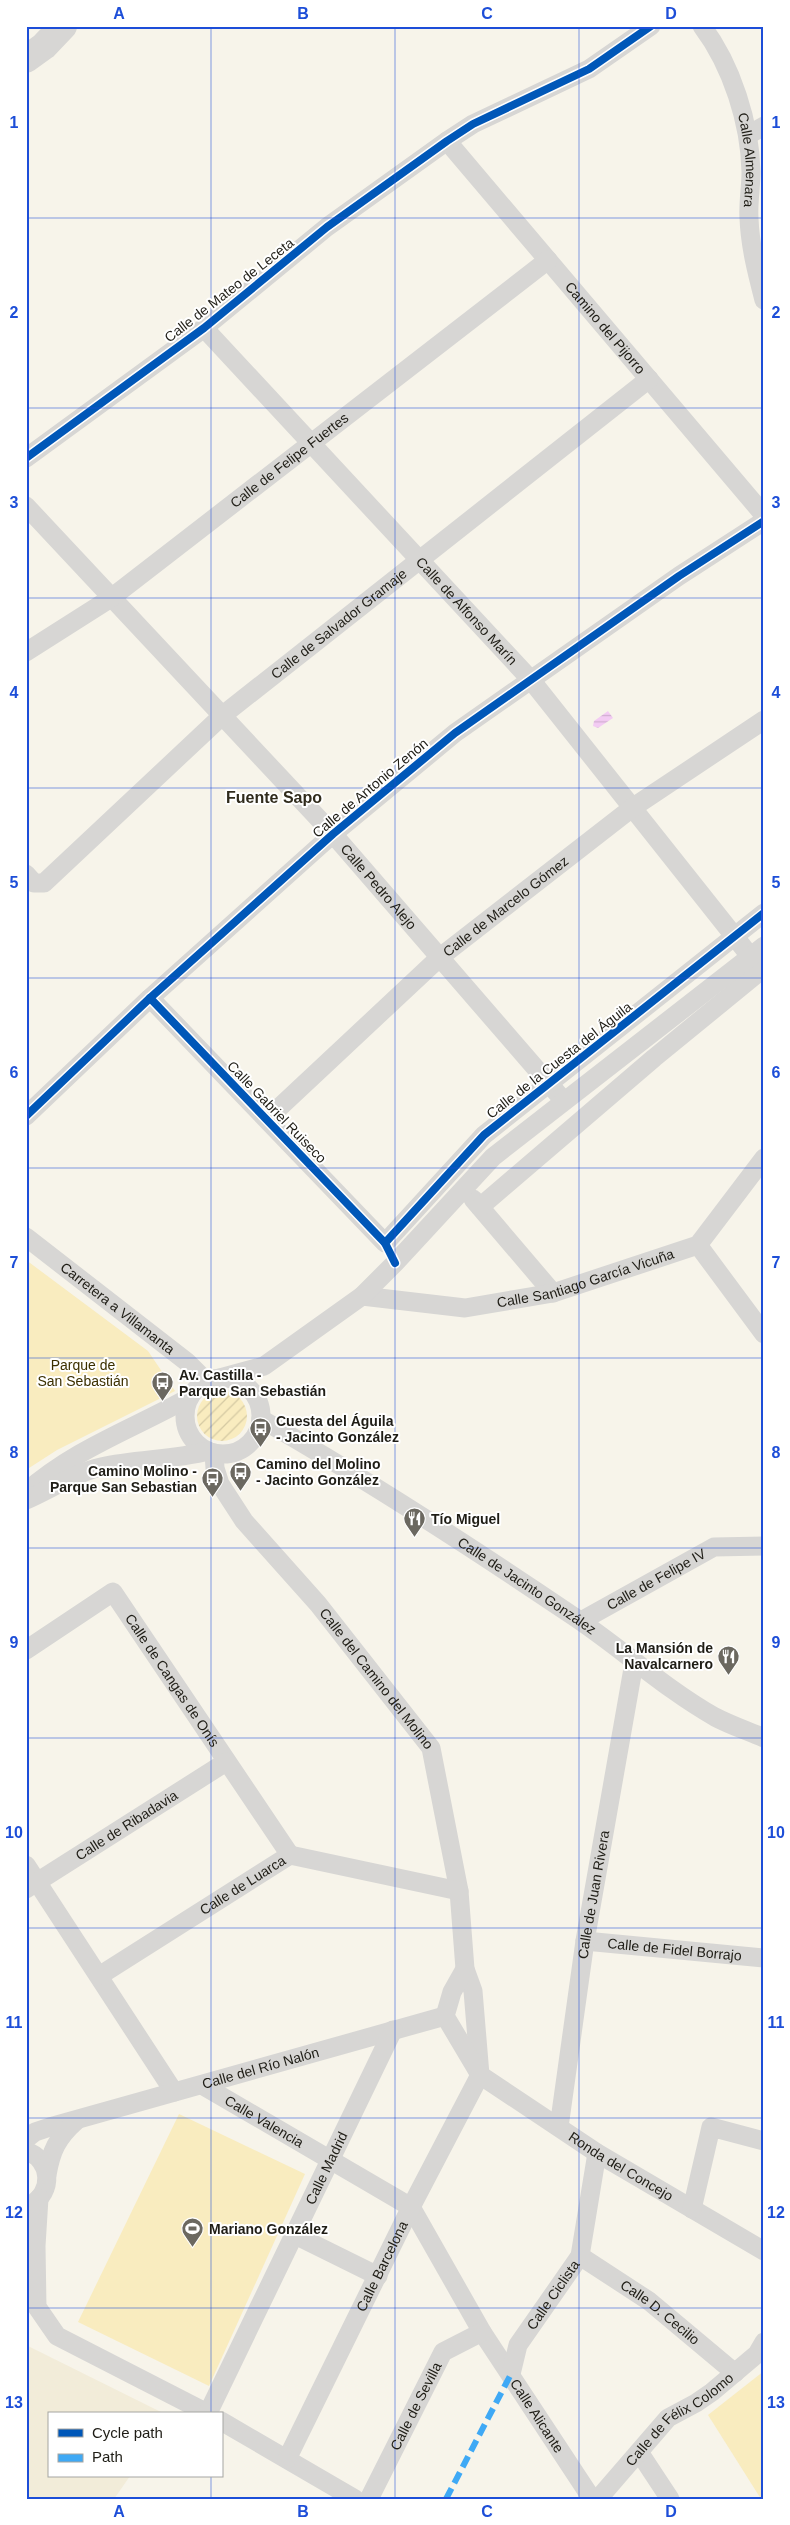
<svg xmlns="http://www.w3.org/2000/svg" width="790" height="2525" font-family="Arial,sans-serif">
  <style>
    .built { fill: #f2ecd9 }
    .park { fill: #f9ecbf }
    .garden { fill: url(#garden-furrows) }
    .water { fill: url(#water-rules) }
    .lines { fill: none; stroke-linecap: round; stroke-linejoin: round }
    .minor { stroke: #d7d6d4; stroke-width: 19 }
    .highway { stroke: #d7d6d4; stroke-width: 28 }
    .quiet { stroke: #3fa9f5; stroke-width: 6; stroke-dasharray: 12 6; stroke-linecap: butt }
    .cycleway-casing { stroke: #fff; stroke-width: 11 }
    .cycleway { stroke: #0057b8; stroke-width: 8 }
    .grid { fill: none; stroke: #1d4ed8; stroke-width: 1; stroke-opacity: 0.55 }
    .labels { text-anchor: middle; stroke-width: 4; stroke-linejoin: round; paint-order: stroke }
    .street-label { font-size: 14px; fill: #1f1d16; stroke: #fff }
    .park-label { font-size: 14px; fill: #3c3001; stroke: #fff }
    .poi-label { font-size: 14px; font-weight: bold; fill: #1f1d16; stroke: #fff; text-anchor: start }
    .quarter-label { font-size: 16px; font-weight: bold; fill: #302b1c; stroke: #fff }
    .neatline { fill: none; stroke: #1d4ed8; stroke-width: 2 }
    .grid-label { font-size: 16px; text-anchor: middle; font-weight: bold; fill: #1d4ed8 }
  </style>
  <defs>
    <pattern id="garden-furrows" width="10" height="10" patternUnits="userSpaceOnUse" patternTransform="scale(1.25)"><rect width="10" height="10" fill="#f9ecbf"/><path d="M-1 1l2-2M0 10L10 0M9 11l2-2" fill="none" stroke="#d5caa3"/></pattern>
    <pattern id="water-rules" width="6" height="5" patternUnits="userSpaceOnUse" patternTransform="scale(1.25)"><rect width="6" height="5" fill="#f3cbf3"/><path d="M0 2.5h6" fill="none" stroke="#d0aed0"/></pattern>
  </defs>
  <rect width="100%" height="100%" fill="#f7f4ea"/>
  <!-- built -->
  <path class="built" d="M26,2345L165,2414H49V2476H130L114,2499H26Z"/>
  <!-- park -->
  <g class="park">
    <path d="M26,1260L148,1351L175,1391L57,1450L26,1470Z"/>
    <path d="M179,2114L305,2174L209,2386L78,2322Z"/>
    <path d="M764,2371V2499H761L708,2415Z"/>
  </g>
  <!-- garden -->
  <circle class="garden" cx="222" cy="1416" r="25"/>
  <!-- water -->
  <path class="water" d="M608,711L613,718L598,728L593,726L594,721Z"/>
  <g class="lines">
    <!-- minor -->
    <g class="minor">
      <path id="s1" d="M702,26C732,66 750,123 751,172C751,187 748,203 749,218C750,246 757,273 764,300"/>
      <path d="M748,135L764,126"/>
      <path id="s2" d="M447,141L764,515"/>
      <path id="s3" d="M204,328L531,680L750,956"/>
      <path d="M26,458L204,328L327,227L447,141L473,124L589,69L651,26"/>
      <path id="s4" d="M26,506L333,834L564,1101"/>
      <path id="s5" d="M26,652L111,598L548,260"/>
      <path id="s6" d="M26,874L34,883H44L223,715L649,379"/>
      <path d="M150,998L385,1243L484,1135L764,913"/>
      <path d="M26,1116L150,998L333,834L455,733L679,576L764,521"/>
      <path id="s7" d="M267,1119L439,958L632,808L764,720"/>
      <path d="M473,1199L553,1293"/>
      <path d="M480,1207L654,1058L764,968"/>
      <path id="s8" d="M26,1237L187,1362L207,1382"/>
      <path d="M698,1245L764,1334"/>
      <path id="s9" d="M362,1296L465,1308L553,1293L698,1245L764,1158"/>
      <path d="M220,1378L264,1366L362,1296L395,1263L493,1157L764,946"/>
      <circle cx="223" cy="1416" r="38"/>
      <path id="s10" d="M261,1419C368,1480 471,1547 573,1616C621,1648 664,1688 715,1717C730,1725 748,1731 764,1738"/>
      <path id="s11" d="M214,1453L215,1468L220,1484L244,1521L318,1604L431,1748L459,1891L465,1969L473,1991L480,2075"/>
      <path d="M26,1492C76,1448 133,1429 190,1397"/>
      <path d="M26,1500C49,1490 77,1472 101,1467C136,1459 173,1460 208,1451"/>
      <path id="s12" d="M581,1621L714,1547L764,1546"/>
      <path id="s13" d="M26,1650L113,1592L290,1855"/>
      <path d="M26,1865L174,2092"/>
      <path id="s14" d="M26,1889L226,1762"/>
      <path id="s15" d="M585,1941L764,1958"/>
      <path id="s16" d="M465,1969L452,1992L445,2016L480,2075L597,2153L764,2251"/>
      <path id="s17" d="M99,1976L290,1855L459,1891"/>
      <path id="s18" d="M202,2085L411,2207L482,2332L592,2499"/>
      <path id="s19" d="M559,2127L585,1941L634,1663"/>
      <path id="s20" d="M26,2139L35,2132L50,2127L445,2016"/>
      <path d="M26,2151C52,2159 54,2193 30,2205"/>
      <path d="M47,2175C51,2151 57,2138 76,2121"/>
      <path d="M39,2198L36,2246L37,2307L57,2336L209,2414"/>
      <path d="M692,2209L711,2127L764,2141"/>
      <path d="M293,2234L378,2276"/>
      <path id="s21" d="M580,2256L649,2301L735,2373"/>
      <path id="s22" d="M511,2374L518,2345L580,2256L597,2153"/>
      <path id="s23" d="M208,2413L393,2030"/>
      <path d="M221,2421L355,2499"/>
      <path d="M639,2452L670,2499"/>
      <path id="s24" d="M287,2459L411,2207L480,2075"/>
      <path id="s25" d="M369,2499L443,2352L482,2332"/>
      <path id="s26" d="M598,2499L668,2418L696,2403L712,2392L757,2354L764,2342"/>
    </g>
    <!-- highway -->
    <path class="highway" d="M26,59L44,46L63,26"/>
    <!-- quiet -->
    <path class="quiet" d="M446,2499L511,2374"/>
    <defs>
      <g id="cycleway">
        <path d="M26,458L204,328L327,227L447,141L473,124L589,69L651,26"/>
        <path d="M150,998L385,1243L395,1263"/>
        <path d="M26,1116L150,998L333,834L455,733L679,576L764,521"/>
        <path d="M385,1243L484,1135L764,913"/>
      </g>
    </defs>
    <!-- cycleway casing -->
    <use href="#cycleway" class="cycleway-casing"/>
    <!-- cycleway -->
    <use href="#cycleway" class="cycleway"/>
  </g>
  <!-- grid -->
  <path class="grid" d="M211,26V2414M395,26V2499M579,26V2499M26,218H764M26,408H764M26,598H764M26,788H764M26,978H764M26,1168H764M26,1358H764M26,1548H764M26,1738H764M26,1928H764M26,2118H764M26,2308H764M211,2476V2499"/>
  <!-- icons -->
  <defs>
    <symbol id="bus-pin" viewBox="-11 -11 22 30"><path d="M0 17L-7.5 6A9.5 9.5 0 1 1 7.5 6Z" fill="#6b6860" stroke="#fff"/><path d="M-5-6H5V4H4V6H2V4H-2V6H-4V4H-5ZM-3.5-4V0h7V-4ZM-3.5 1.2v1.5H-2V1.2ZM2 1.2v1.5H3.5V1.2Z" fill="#fff"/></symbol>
    <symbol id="restaurant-pin" viewBox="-11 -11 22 30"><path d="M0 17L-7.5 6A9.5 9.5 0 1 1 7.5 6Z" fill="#6b6860" stroke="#fff"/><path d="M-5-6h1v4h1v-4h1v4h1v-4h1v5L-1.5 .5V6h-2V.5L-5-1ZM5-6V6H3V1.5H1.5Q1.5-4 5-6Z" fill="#fff"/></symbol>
    <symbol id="stadium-pin" viewBox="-11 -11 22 30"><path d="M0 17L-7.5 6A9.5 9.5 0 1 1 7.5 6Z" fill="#6b6860" stroke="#fff"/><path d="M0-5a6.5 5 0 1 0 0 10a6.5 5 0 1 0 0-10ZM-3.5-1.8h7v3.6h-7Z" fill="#fff"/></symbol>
  </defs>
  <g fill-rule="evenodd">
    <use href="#bus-pin" x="150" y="1370" width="25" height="34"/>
    <use href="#bus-pin" x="248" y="1416" width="25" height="34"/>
    <use href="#bus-pin" x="228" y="1460" width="25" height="34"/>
    <use href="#bus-pin" x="200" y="1466" width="25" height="34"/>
    <use href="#restaurant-pin" x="402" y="1506" width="25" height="34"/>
    <use href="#restaurant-pin" x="716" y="1644" width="25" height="34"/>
    <use href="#stadium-pin" x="180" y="2216" width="25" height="34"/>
  </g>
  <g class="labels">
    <!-- street labels -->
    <g class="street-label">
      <text dy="5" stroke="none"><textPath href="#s1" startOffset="144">Calle Almenara</textPath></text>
      <text transform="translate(229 290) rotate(-38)" y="5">Calle de Mateo de Leceta</text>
      <text dy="5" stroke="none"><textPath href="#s2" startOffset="245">Camino del Pijorro</textPath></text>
      <text dy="5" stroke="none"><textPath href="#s5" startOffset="326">Calle de Felipe Fuertes</textPath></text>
      <text dy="5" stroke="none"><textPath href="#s3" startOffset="386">Calle de Alfonso Marín</textPath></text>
      <text dy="5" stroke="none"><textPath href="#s6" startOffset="415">Calle de Salvador Gramaje</textPath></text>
      <text transform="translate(370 788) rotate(-40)" y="5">Calle de Antonio Zenón</text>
      <text dy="5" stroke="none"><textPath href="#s4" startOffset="519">Calle Pedro Alejo</textPath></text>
      <text dy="5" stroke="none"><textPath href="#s7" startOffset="320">Calle de Marcelo Gómez</textPath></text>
      <text transform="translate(559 1060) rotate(-38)" y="5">Calle de la Cuesta del Águila</text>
      <text transform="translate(277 1112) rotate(46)" y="5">Calle Gabriel Ruiseco</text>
      <text dy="5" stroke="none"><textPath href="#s9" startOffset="228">Calle Santiago García Vicuña</textPath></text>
      <text dy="5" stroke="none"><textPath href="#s8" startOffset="116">Carretera a Villamanta</textPath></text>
      <text dy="5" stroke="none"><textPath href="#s12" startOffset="86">Calle de Felipe IV</textPath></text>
      <text dy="5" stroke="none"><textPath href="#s10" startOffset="314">Calle de Jacinto González</textPath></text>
      <text dy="5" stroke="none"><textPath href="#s11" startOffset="282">Calle del Camino del Molino</textPath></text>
      <text dy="5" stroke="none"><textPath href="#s13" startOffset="211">Calle de Cangas de Onís</textPath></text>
      <text dy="5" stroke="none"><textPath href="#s14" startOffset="119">Calle de Ribadavia</textPath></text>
      <text dy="5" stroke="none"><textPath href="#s17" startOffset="170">Calle de Luarca</textPath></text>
      <text dy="5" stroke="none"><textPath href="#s19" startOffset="235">Calle de Juan Rivera</textPath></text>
      <text dy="5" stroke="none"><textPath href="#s15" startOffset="90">Calle de Fidel Borrajo</textPath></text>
      <text dy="5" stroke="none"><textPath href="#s20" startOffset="246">Calle del Río Nalón</textPath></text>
      <text dy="5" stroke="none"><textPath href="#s18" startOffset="72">Calle Valencia</textPath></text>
      <text dy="5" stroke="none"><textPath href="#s16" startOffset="288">Ronda del Concejo</textPath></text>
      <text dy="5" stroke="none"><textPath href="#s23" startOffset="272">Calle Madrid</textPath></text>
      <text dy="5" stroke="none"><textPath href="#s24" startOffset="215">Calle Barcelona</textPath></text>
      <text dy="5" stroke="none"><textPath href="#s22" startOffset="91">Calle Ciclista</textPath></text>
      <text dy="5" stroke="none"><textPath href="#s21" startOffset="98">Calle D. Cecilio</textPath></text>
      <text dy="5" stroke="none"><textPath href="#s25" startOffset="104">Calle de Sevilla</textPath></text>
      <text dy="5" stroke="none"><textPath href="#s18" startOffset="486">Calle Alicante</textPath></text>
      <text dy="5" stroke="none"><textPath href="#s26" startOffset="115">Calle de Félix Colomo</textPath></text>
    </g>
    <!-- park labels -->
    <g class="park-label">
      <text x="83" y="1370">Parque de<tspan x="83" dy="16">San Sebastián</tspan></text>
    </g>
    <!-- poi labels -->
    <g class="poi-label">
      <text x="179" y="1380">Av. Castilla -<tspan x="179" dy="16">Parque San Sebastián</tspan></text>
      <text x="276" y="1426">Cuesta del Águila<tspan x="276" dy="16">- Jacinto González</tspan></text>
      <text x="256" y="1469">Camino del Molino<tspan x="256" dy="16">- Jacinto González</tspan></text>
      <text x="197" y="1476" text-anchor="end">Camino Molino -<tspan x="197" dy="16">Parque San Sebastian</tspan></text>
      <text x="431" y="1524">Tío Miguel</text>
      <text x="713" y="1653" text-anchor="end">La Mansión de<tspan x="713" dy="16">Navalcarnero</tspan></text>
      <text x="209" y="2234">Mariano González</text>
    </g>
    <!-- quarter labels -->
    <g class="quarter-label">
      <text x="274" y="803">Fuente Sapo</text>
    </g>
  </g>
  <!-- border -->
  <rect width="790" height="2525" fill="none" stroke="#ffffff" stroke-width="55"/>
  <!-- legend -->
  <rect x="48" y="2412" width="175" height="65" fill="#ffffff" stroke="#a5a5a2"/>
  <rect x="58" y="2429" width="25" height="8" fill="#0057b8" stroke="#a5a5a2"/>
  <text x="92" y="2438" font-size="15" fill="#1f1d16">Cycle path</text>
  <rect x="58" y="2454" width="25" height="8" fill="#3fa9f5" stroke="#a5a5a2"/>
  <text x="92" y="2462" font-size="15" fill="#1f1d16">Path</text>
  <rect x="28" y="28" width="734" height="2470" class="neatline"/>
  <g class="grid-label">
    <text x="119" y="19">A</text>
    <text x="303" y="19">B</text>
    <text x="487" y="19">C</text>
    <text x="671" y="19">D</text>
    <text x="14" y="128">1</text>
    <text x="776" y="128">1</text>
    <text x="14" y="318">2</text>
    <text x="776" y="318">2</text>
    <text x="14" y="508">3</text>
    <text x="776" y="508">3</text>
    <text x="14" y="698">4</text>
    <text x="776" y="698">4</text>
    <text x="14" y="888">5</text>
    <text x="776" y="888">5</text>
    <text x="14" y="1078">6</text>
    <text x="776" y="1078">6</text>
    <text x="14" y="1268">7</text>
    <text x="776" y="1268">7</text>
    <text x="14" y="1458">8</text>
    <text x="776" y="1458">8</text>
    <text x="14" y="1648">9</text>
    <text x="776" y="1648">9</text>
    <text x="14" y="1838">10</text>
    <text x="776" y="1838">10</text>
    <text x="14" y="2028">11</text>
    <text x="776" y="2028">11</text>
    <text x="14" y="2218">12</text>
    <text x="776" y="2218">12</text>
    <text x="14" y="2408">13</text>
    <text x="776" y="2408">13</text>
    <text x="119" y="2517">A</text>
    <text x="303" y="2517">B</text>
    <text x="487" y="2517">C</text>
    <text x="671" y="2517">D</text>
  </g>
</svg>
